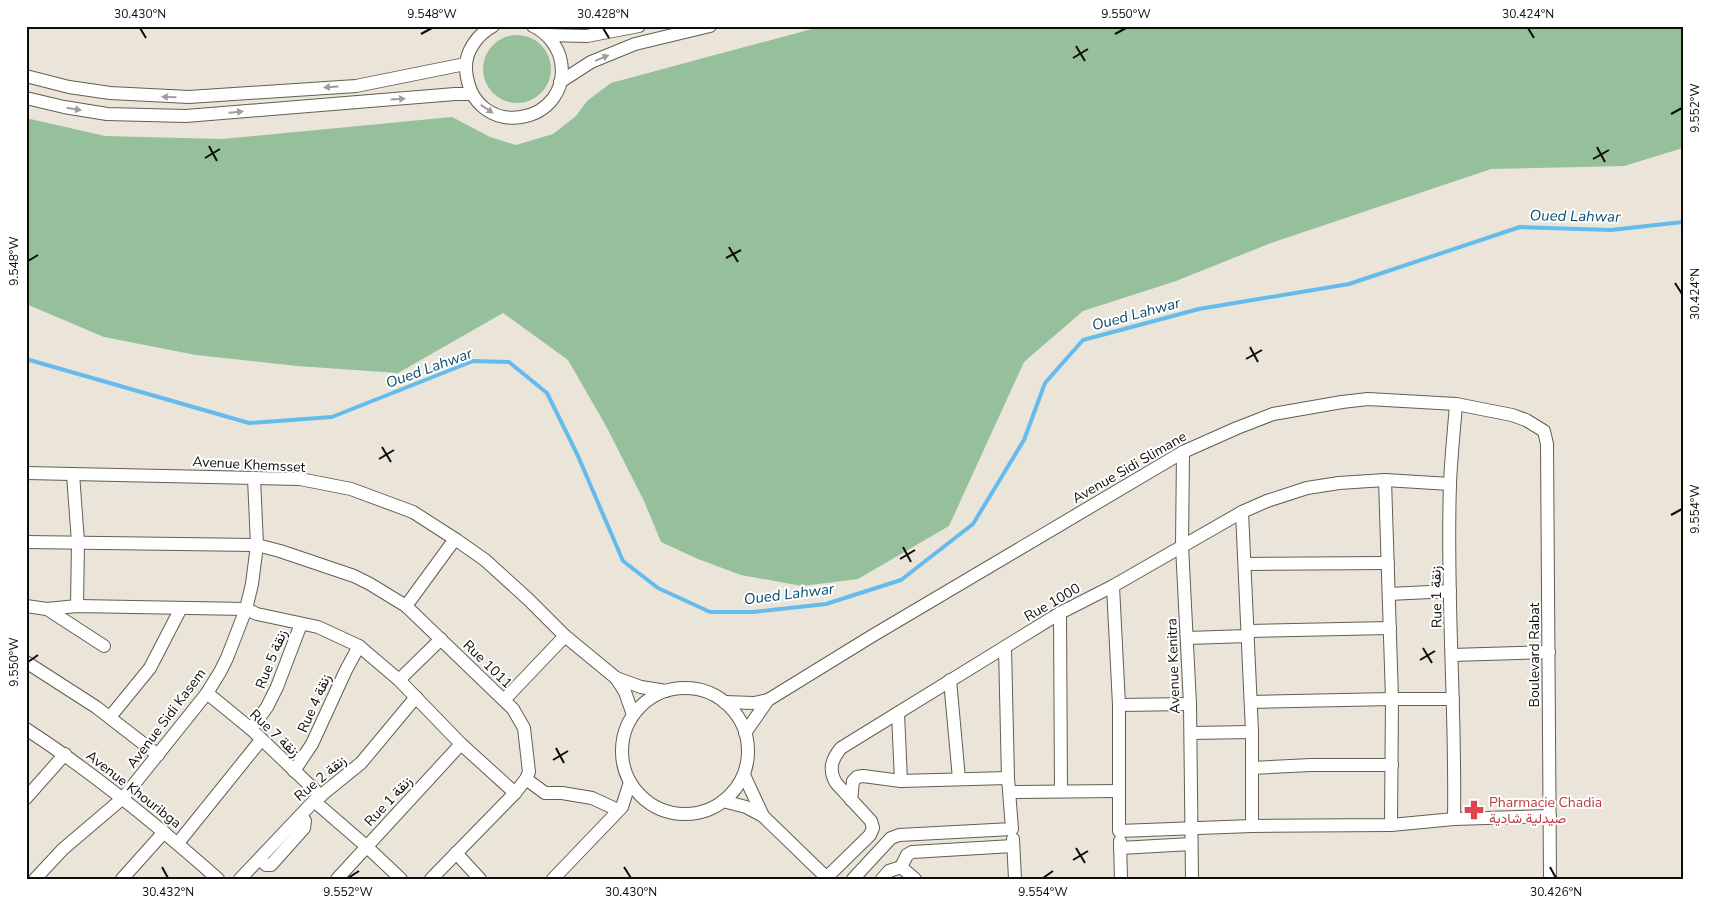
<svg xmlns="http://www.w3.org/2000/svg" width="1709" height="905" font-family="'Nunito Sans',Vazirmatn,sans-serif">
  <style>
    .green { fill: #96bf9b }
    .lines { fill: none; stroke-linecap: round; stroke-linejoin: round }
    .stream { stroke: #66bbed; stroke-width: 4 }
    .minor-casing { stroke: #625e53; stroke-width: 14 }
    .minor { stroke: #fff; stroke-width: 12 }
    .oneway { fill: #9f9e9c }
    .ticks { fill: none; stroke: #0e0c08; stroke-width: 2 }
    .labels { text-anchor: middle; stroke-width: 4; stroke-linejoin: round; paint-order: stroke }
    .street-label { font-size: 14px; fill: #0e0c08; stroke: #fff }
    .health-label { font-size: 14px; fill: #be3a42; stroke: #fff; text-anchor: start }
    .water-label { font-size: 15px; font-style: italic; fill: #084e6f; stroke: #fff }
    .neatline { fill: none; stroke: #0e0c08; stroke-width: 2 }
    .ticks-label { font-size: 12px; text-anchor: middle; fill: #0e0c08 }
  </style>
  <rect width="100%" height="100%" fill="#eae5d8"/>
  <!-- green -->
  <g class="green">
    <path d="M823,26H1683V148L1624,166L1491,169L1271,243L1176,281L1083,311L1024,362L949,526L858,579L802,586L741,575L698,559L661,542L644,501L606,426L568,360L503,313L398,373L297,366L196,355L104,337L26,304V118L105,136L222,139L452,117L490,137L516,145L553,134L576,116L587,101L611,83Z"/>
    <circle cx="517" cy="69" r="34"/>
  </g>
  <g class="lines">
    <!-- stream -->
    <path class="stream" d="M26,359L249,423L332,417L473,361L509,362L547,393L578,456L623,561L658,588L710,612H753L826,604L901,580L973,524L1024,440L1045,383L1083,340L1199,309L1349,284L1520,227L1611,230L1683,222"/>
    <defs>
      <g id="minor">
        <path d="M493,26C478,34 465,51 466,69C471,145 577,125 560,57C556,44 546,32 533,26"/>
        <path d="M546,35L587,36L639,26"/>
        <path d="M26,76L69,87L110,93L189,97L356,86L465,64"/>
        <path d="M560,82L591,62L635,44L710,26"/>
        <path d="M26,98L64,107L107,114L186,116L455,94H472"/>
        <path d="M1183,452L1182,546L1190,704L1192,879"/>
        <path d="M26,473L300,479L351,489L413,512L455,539L485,560L529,600L565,636L616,678L625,692L633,715"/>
        <path d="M73,474L78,542L77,606"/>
        <path d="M1385,480L1392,699L1391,825"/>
        <path d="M1242,512L1252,732V826"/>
        <path d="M26,542L257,545L280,551L354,576L370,584L406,606L513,709L524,728L529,772L526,779L515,793L431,879"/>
        <path d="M1245,564L1388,563"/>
        <path d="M1113,586L1119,705V831L1252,826L1391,825L1454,819L1550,816"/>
        <path d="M1389,594L1450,591"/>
        <path d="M26,606L47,609L77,606L246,609L257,614L318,627L359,646L399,680L461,744L515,793"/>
        <path d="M406,606L455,539"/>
        <path d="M47,609L104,646"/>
        <path d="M1060,613L1061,791"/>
        <path d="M1248,631L1390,628"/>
        <path d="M1187,638L1248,636"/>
        <path d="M1452,655L1549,652"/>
        <path d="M26,662L96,707L158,755"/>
        <path d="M616,678L641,687L666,691"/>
        <path d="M399,680L441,639"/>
        <path d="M950,680L959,779"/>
        <circle cx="685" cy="751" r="63"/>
        <path d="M207,693L251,729L321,796"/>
        <path d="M504,700L565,636"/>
        <path d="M724,702L754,703L768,700"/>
        <path d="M1251,702L1392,699H1453"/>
        <path d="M1119,705L1190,704"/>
        <path d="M898,713L901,781"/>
        <path d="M110,717L150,668L181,608"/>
        <path d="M26,729C94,773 157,825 218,879"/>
        <path d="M251,729L267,707L277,687L301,624"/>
        <path d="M745,733L768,700L872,636L1183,452L1237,428L1273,414L1342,402L1368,399L1456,404L1512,415L1526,420L1544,431L1547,444L1550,879"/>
        <path d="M1191,733L1252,732"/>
        <path d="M1252,768L1311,765H1392"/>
        <path d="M294,771L312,744L346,670L359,646"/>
        <path d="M744,775L763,816"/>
        <path d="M526,779L545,793H562L592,798L618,810"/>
        <path d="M1010,792L1118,791"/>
        <path d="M26,798L65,754"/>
        <path d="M851,800L853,781L857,777L863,776L901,781L1008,778"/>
        <path d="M314,801L366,846L401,879"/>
        <path d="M723,801L746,807L763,816L828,879"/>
        <path d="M1454,819C1456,707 1446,596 1450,484C1451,458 1454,431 1456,404"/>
        <path d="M1013,839L1015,879"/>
        <path d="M1120,841L1121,879"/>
        <path d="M178,843L261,740"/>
        <path d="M1120,848L1191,844"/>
        <path d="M456,853L480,879"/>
        <path d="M260,859L266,865H271L304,828L305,821L301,815"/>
        <path d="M901,867L907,855L912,852L1013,846"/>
        <path d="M35,879L63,849L123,798L207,693L220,672L227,658L246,609L252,584L257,545L254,478"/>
        <path d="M122,879L164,832"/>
        <path d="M240,879L314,801L361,763L416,697"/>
        <path d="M337,879L461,744"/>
        <path d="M553,879L622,807L630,782"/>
        <path d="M825,879L870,835L873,828L871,821L836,783C828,769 832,759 841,748L1060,613L1113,586L1242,512L1267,501L1307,488L1339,483L1385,480L1450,484"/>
        <path d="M853,879L891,838L899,835L1012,829L1008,778L1005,648"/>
        <path d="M882,879L889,871L901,867L915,879"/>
      </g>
    </defs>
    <!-- minor casing -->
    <use href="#minor" class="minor-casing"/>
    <!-- minor -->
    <use href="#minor" class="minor"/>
  </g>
  <!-- one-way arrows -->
  <defs><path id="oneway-solid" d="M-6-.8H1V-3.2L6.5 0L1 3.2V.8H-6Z" transform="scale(1.25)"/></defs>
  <g class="oneway">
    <use href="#oneway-solid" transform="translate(602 58) rotate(-23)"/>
    <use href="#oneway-solid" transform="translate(331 87) rotate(177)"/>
    <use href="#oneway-solid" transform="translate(169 97) rotate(-178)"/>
    <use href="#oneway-solid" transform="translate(398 99) rotate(-4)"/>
    <use href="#oneway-solid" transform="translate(74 109) rotate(9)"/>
    <use href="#oneway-solid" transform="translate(487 109) rotate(34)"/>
    <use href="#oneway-solid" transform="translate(236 112) rotate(-5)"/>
  </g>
  <!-- ticks -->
  <path class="ticks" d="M140,28L146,38M603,28L609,38M1528,28L1534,38M421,34L432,28M1115,34L1126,28M1076,46L1085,61M1073,58L1088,49M1671,114L1682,108M209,146L217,161M1597,147L1605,162M205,158L220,149M1593,159L1609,150M729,247L738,262M726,258L741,250M28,261L38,255M1675,283L1682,294M1250,347L1258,362M1246,359L1262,350M382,447L391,462M379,459L394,450M1671,515L1682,509M903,547L911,562M900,559L915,550M1423,648L1432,663M1420,660L1435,651M28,662L38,655M556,748L564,763M553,760L568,751M1076,848L1085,863M1073,860L1088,851M162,867L168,878M624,867L631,878M1550,867L1556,878M348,878L359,871M1043,878L1053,871"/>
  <!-- icons -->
  <defs>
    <symbol id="pharmacy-bare" viewBox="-9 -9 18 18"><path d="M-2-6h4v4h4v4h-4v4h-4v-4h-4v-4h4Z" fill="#e0444e" stroke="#fff" stroke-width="2.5" paint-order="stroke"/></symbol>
  </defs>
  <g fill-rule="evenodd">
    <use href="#pharmacy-bare" x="1460" y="796" width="28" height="28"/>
  </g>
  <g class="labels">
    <!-- street labels -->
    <g class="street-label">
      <text transform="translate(249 464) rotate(3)" y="5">Avenue Khemsset</text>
      <text transform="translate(1129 467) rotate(-30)" y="5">Avenue Sidi Slimane</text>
      <text transform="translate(1436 597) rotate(-91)" y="5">Rue 1 زنقة</text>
      <text transform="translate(1052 602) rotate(-30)" y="5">Rue 1000</text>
      <text transform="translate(1534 655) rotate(-90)" y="5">Boulevard Rabat</text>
      <text transform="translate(271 659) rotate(-68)" y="5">Rue 5 زنقة</text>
      <text transform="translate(488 664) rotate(44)" y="5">Rue 1011</text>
      <text transform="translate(1173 666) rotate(-92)" y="5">Avenue Kenitra</text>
      <text transform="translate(314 703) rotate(-66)" y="5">Rue 4 زنقة</text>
      <text transform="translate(166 718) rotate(-53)" y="5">Avenue Sidi Kasem</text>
      <text transform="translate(275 733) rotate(43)" y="5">Rue 7 زنقة</text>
      <text transform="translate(320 778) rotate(-40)" y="5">Rue 2 زنقة</text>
      <text transform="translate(134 789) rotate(38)" y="5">Avenue Khouribga</text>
      <text transform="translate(388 801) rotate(-47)" y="5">Rue 1 زنقة</text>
    </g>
    <!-- health labels -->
    <g class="health-label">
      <text x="1489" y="807">Pharmacie Chadia<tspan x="1489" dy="16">صيدلية شادية</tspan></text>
    </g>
    <!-- water labels -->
    <g class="water-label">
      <text transform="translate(1575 216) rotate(1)" y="5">Oued Lahwar</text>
      <text transform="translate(1136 314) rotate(-15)" y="5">Oued Lahwar</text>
      <text transform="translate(429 368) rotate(-20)" y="5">Oued Lahwar</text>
      <text transform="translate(789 594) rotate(-7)" y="5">Oued Lahwar</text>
    </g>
  </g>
  <!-- border -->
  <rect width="1709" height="905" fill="none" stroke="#ffffff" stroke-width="55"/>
  <rect x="28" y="28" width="1654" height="850" class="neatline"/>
  <g class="ticks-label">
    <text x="140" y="18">30.430°N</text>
    <text x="432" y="18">9.548°W</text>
    <text x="603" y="18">30.428°N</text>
    <text x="1126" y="18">9.550°W</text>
    <text x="1528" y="18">30.424°N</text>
    <text transform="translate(1695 108) rotate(-90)" y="4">9.552°W</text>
    <text transform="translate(14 261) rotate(-90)" y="4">9.548°W</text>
    <text transform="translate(1695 294) rotate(-90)" y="4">30.424°N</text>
    <text transform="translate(1695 509) rotate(-90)" y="4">9.554°W</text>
    <text transform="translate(14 662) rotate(-90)" y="4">9.550°W</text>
    <text x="168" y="896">30.432°N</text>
    <text x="348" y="896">9.552°W</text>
    <text x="631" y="896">30.430°N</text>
    <text x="1043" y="896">9.554°W</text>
    <text x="1556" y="896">30.426°N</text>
  </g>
</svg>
